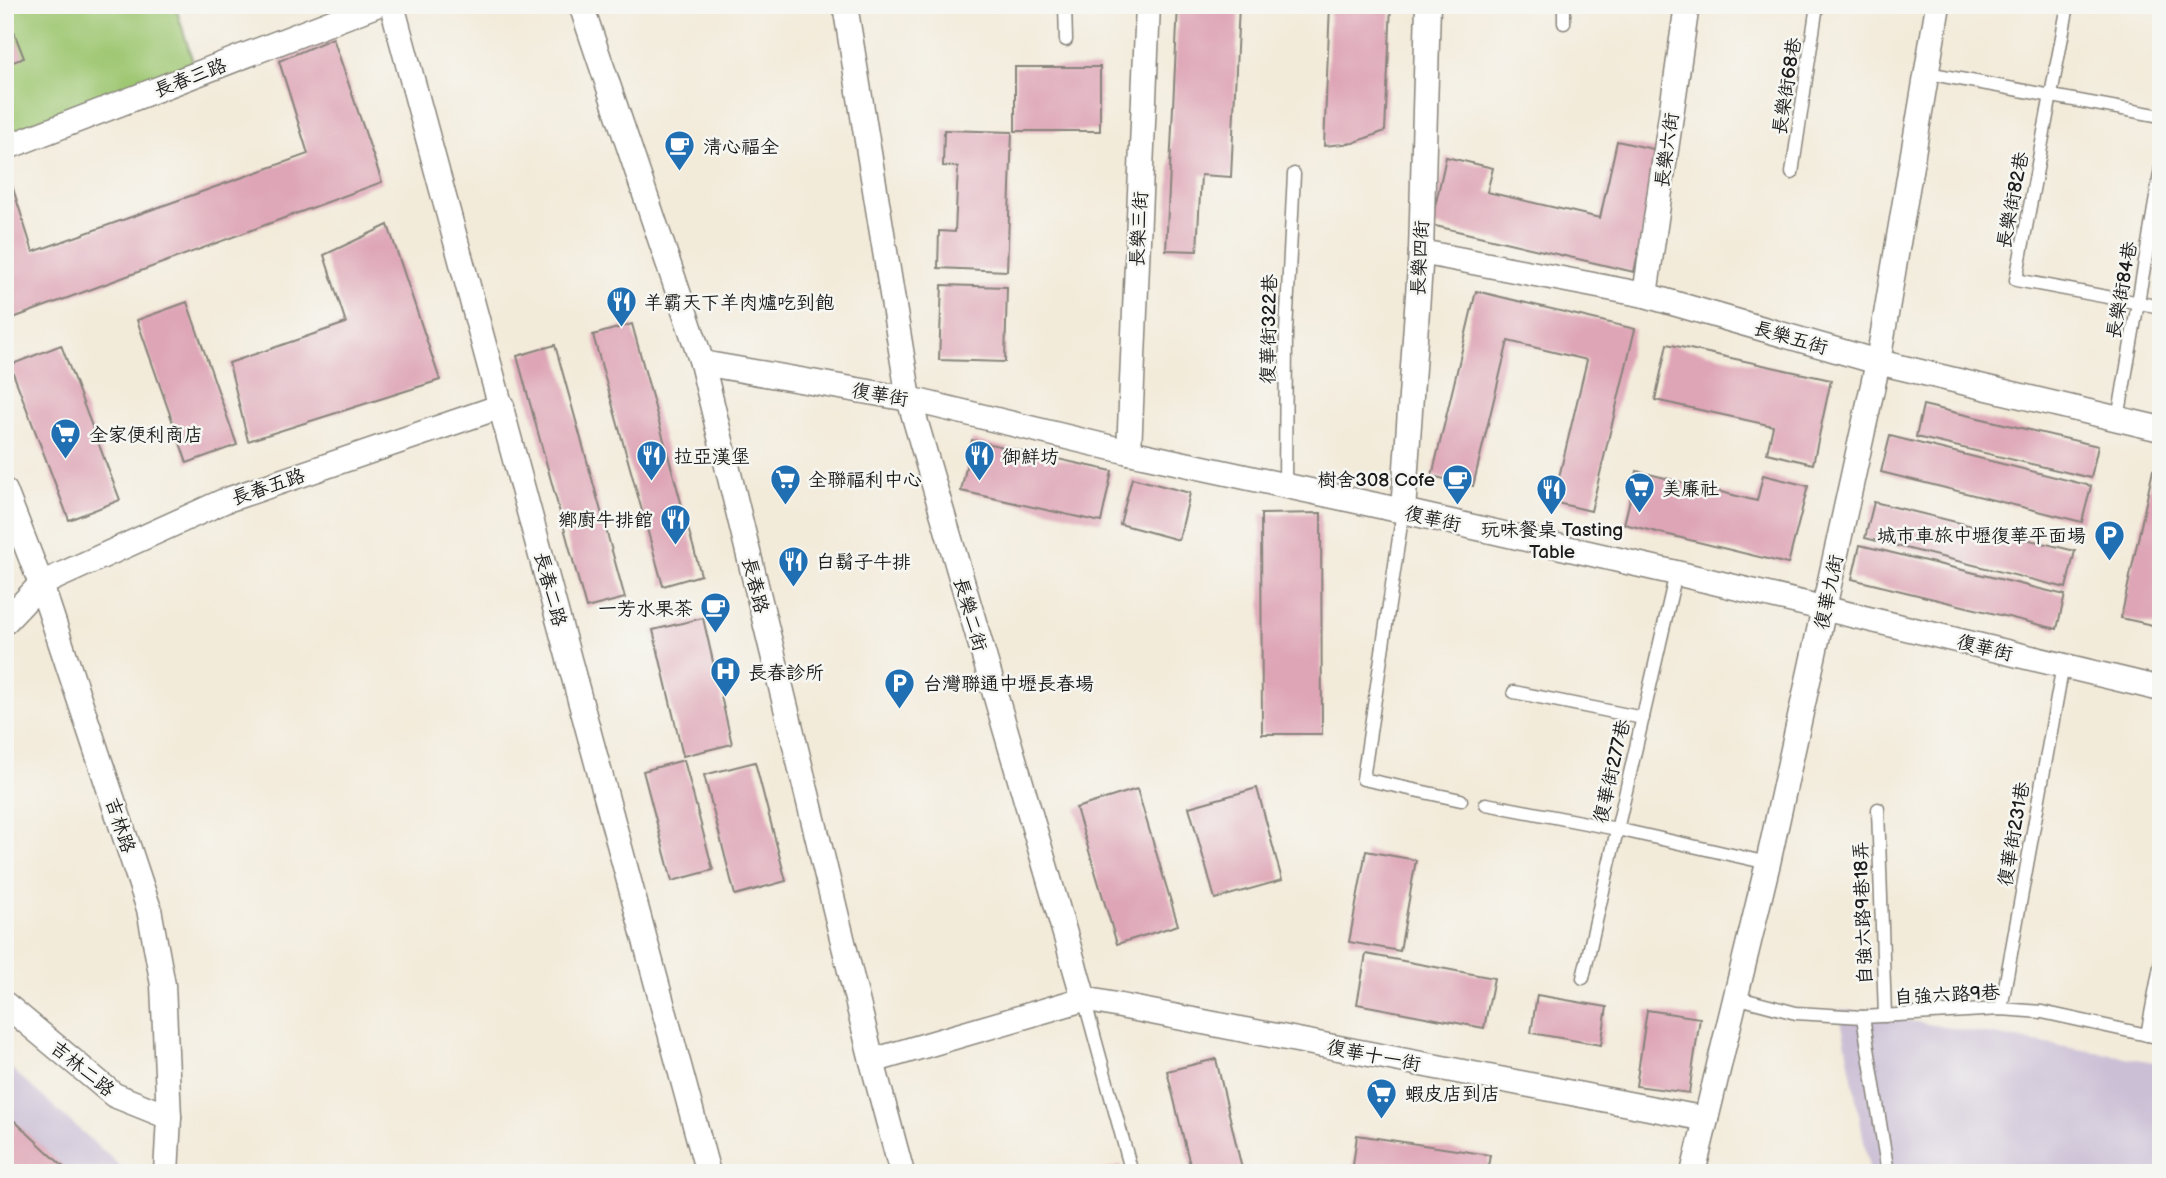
<svg xmlns="http://www.w3.org/2000/svg" width="2166" height="1178" font-family="'Balsamiq Sans','LXGW WenKai TC',sans-serif">
  <style>
    .industrial { fill: #cbbfd5 }
    .green { fill: #9fc772; stroke: #5e7247; stroke-width: 2 }
    .building { fill: #dea5b6 }
    .lines { fill: none; stroke-linecap: round; stroke-linejoin: round }
    .service-casing { stroke: #88847b; stroke-width: 15 }
    .minor-casing { stroke: #88847b; stroke-width: 27 }
    .service { stroke: #fff; stroke-width: 12 }
    .minor { stroke: #fff; stroke-width: 24 }
    .labels { text-anchor: middle; stroke-width: 5; stroke-linejoin: round; paint-order: stroke }
    .street-label { font-size: 19px; fill: #1c1c1c; stroke: #f6f6f2 }
    .poi-label { font-size: 19px; fill: #1c1c1c; stroke: #f6f6f2; text-anchor: start }
  </style>
  <rect width="100%" height="100%" fill="#f6f6f2"/>
  <filter id="ink" filterUnits="userSpaceOnUse"><feTurbulence type="fractalNoise" baseFrequency=".0143" numOctaves="2"/><feDisplacementMap in="SourceGraphic" scale="14" xChannelSelector="R" yChannelSelector="G"/><feConvolveMatrix kernelMatrix="1 2 1 2 8 2 1 2 1" color-interpolation-filters="sRGB"/></filter>
  <filter id="wash" filterUnits="userSpaceOnUse"><feTurbulence type="fractalNoise" baseFrequency=".00686" numOctaves="4" result="noise"/><feDisplacementMap in="SourceGraphic" scale="28" xChannelSelector="R" yChannelSelector="G"/><feGaussianBlur stdDeviation="1.57" result="paint"/><feColorMatrix in="noise" values="0 0 0 0 0 0 0 0 0 0 0 0 0 0 0 0 0 1.4 0 .05"/><feComposite in="paint" operator="in"/></filter>
  <g filter="url(#wash)">
    <rect width="100%" height="100%" fill="#f3ebda"/>
    <!-- industrial -->
    <g class="industrial">
      <path d="M1839,1009L2161,1063V1173H1870Z"/>
      <path d="M5,1063L128,1173H5Z"/>
    </g>
    <!-- green -->
    <path class="green" d="M5,5H175L193,62L5,134Z"/>
    <g id="blocks">
      <!-- building -->
      <g class="building">
        <path d="M1178,5H1239L1231,177L1201,175L1197,251L1166,250Z"/>
        <path d="M1330,5H1391L1385,131L1353,143L1324,146Z"/>
        <path d="M5,9L24,58L5,65Z"/>
        <path d="M333,38L382,182L5,321V177L9,176L33,252L308,154L279,61Z"/>
        <rect x="1015" y="67" width="85" height="64"/>
        <path d="M944,130L1012,132L1007,271L938,268L939,231L955,232L958,167L943,166Z"/>
        <path d="M1617,141L1662,151L1634,272L1431,225L1446,157L1493,168L1487,192L1600,218Z"/>
        <path d="M388,225L440,380L248,441L229,363L346,323L324,255Z"/>
        <path d="M942,285L1007,287L1005,362L939,360Z"/>
        <path d="M1476,291L1635,329L1591,511L1553,502L1587,360L1508,341L1473,486L1432,476Z"/>
        <path d="M187,302L237,445L187,463L137,320Z"/>
        <path d="M632,324L701,575L663,586L593,335Z"/>
        <path d="M1667,344L1831,380L1813,464L1767,453L1773,426L1655,400Z"/>
        <path d="M61,345L120,500L69,520L10,365Z"/>
        <path d="M555,345L625,598L586,608L517,356Z"/>
        <path d="M1923,405L2098,446L2091,478L1916,437Z"/>
        <path d="M1890,436L2091,486L2082,522L1881,472Z"/>
        <path d="M972,440L1112,471L1101,522L961,491Z"/>
        <path d="M2153,470L2161,472V627L2121,618Z"/>
        <path d="M1637,471L1757,501L1763,475L1808,486L1788,564L1624,524Z"/>
        <path d="M1132,478L1190,493L1179,540L1120,524Z"/>
        <path d="M1874,502L2075,551L2066,588L1865,538Z"/>
        <path d="M1321,513L1322,734H1262L1261,514Z"/>
        <path d="M1860,545L2065,595L2057,629L1852,579Z"/>
        <path d="M703,618L732,744L683,756L653,630Z"/>
        <path d="M684,760L713,870L672,881L643,771Z"/>
        <path d="M755,762L786,881L735,895L704,775Z"/>
        <path d="M1257,788L1282,880L1215,899L1189,807Z"/>
        <path d="M1137,789L1178,925L1117,944L1076,808Z"/>
        <path d="M1366,851L1416,860L1400,951L1349,942Z"/>
        <path d="M1366,954L1494,978L1484,1028L1357,1004Z"/>
        <path d="M1537,995L1607,1007L1601,1045L1531,1033Z"/>
        <path d="M1647,1010L1700,1018L1689,1093L1636,1086Z"/>
        <path d="M1216,1059L1243,1173H1192L1167,1071Z"/>
        <path d="M5,1112L70,1173H5Z"/>
        <path d="M1357,1135L1490,1155L1487,1173H1352Z"/>
        <path d="M1121,1165L1123,1173H1098V1172Z"/>
      </g>
    </g>
  </g>
  <g filter="url(#ink)">
    <use href="#blocks" fill-opacity="0" stroke="#88847b" stroke-width="2"/>
    <g class="lines">
      <defs>
        <g id="service">
          <path d="M1065,5L1066,40"/>
          <path d="M1564,5V23"/>
          <path d="M2068,5L2016,280L2161,307"/>
          <path d="M1927,73L2161,116"/>
          <path d="M1792,173L1817,5"/>
          <path d="M2118,419L2161,168"/>
          <path d="M1285,486L1286,332L1294,174"/>
          <path d="M1403,511L1363,779L1461,800"/>
          <path d="M1514,692L1643,718"/>
          <path d="M1486,804L1617,829L1768,863"/>
          <path d="M1878,809L1885,1016"/>
          <path d="M1583,978L1676,573"/>
          <path d="M1735,997L1796,1013L1863,1017L2001,1009L2042,1012L2161,1038"/>
          <path d="M1084,999L1132,1173"/>
          <path d="M2001,1009L2063,665"/>
          <path d="M1863,1017L1888,1173"/>
          <path d="M2147,1035L2161,961"/>
        </g>
        <g id="minor">
          <path d="M392,5L708,1173"/>
          <path d="M581,5L702,363L872,1061L902,1173"/>
          <path d="M845,5L909,399L1084,999L872,1061"/>
          <path d="M5,148L376,5"/>
          <path d="M1421,252L1645,295L1878,362L2161,429"/>
          <path d="M1645,295L1687,5"/>
          <path d="M702,363L909,399L1129,452L1403,511L1676,573L2161,689"/>
          <path d="M1129,452L1148,5"/>
          <path d="M5,491L41,584L149,909L163,985L169,1117L166,1173"/>
          <path d="M1403,511L1421,252L1428,5"/>
          <path d="M5,622L41,584L224,501L502,406"/>
          <path d="M1084,999L1706,1119"/>
          <path d="M5,1004L114,1095L169,1117"/>
          <path d="M1693,1173L1768,863L1878,362L1938,5"/>
        </g>
      </defs>
      <!-- service casing -->
      <use href="#service" class="service-casing"/>
      <!-- minor casing -->
      <use href="#minor" class="minor-casing"/>
      <!-- service -->
      <use href="#service" class="service"/>
      <!-- minor -->
      <use href="#minor" class="minor"/>
    </g>
  </g>
  <!-- icons -->
  <defs>
    <symbol id="cafe-pin" viewBox="-11 -11 22 30"><path d="M0 17L-7.5 6A9.5 9.5 0 1 1 7.5 6Z" fill="#1f6fb2" stroke="#f6f6f2"/><path d="M-5.5-4.5H6V0H3Q3 3.5 0 3.5H-2.5Q-5.5 3.5-5.5 0ZM3-3.2v2h1.7v-2ZM-6 4.5H4V6H-6Z" fill="#fff"/></symbol>
    <symbol id="restaurant-pin" viewBox="-11 -11 22 30"><path d="M0 17L-7.5 6A9.5 9.5 0 1 1 7.5 6Z" fill="#1f6fb2" stroke="#f6f6f2"/><path d="M-5-6h1v4h1v-4h1v4h1v-4h1v5L-1.5 .5V6h-2V.5L-5-1ZM5-6V6H3V1.5H1.5Q1.5-4 5-6Z" fill="#fff"/></symbol>
    <symbol id="supermarket-pin" viewBox="-11 -11 22 30"><path d="M0 17L-7.5 6A9.5 9.5 0 1 1 7.5 6Z" fill="#1f6fb2" stroke="#f6f6f2"/><path d="M-6-5.5h2.5l.6 2H6L4.5 2H-2.5L-4.4-4H-6ZM-1.5 3.2a1.3 1.3 0 1 0 .1 0ZM3 3.2a1.3 1.3 0 1 0 .1 0Z" fill="#fff"/></symbol>
    <symbol id="parking-pin" viewBox="-11 -11 22 30"><path d="M0 17L-7.5 6A9.5 9.5 0 1 1 7.5 6Z" fill="#1f6fb2" stroke="#f6f6f2"/><path d="M-3.5-5.5H1a3.5 3.5 0 0 1 0 7H-1V5.5H-3.5ZM-1-3.4V-.6H.8a1.4 1.4 0 0 0 0-2.8Z" fill="#fff"/></symbol>
    <symbol id="hospital-pin" viewBox="-11 -11 22 30"><path d="M0 17L-7.5 6A9.5 9.5 0 1 1 7.5 6Z" fill="#1f6fb2" stroke="#f6f6f2"/><path d="M-5-5h3v3.5h4V-5h3V5h-3V1.5h-4V5h-3Z" fill="#fff"/></symbol>
  </defs>
  <g fill-rule="evenodd">
    <use href="#cafe-pin" x="662" y="128" width="35" height="47"/>
    <use href="#restaurant-pin" x="604" y="284" width="35" height="47"/>
    <use href="#supermarket-pin" x="48" y="416" width="35" height="47"/>
    <use href="#restaurant-pin" x="634" y="438" width="35" height="47"/>
    <use href="#restaurant-pin" x="962" y="438" width="35" height="47"/>
    <use href="#supermarket-pin" x="768" y="462" width="35" height="47"/>
    <use href="#cafe-pin" x="1440" y="462" width="35" height="47"/>
    <use href="#supermarket-pin" x="1622" y="470" width="35" height="47"/>
    <use href="#restaurant-pin" x="1534" y="472" width="35" height="47"/>
    <use href="#restaurant-pin" x="658" y="502" width="35" height="47"/>
    <use href="#parking-pin" x="2092" y="518" width="35" height="47"/>
    <use href="#restaurant-pin" x="776" y="544" width="35" height="47"/>
    <use href="#cafe-pin" x="698" y="590" width="35" height="47"/>
    <use href="#hospital-pin" x="708" y="654" width="35" height="47"/>
    <use href="#parking-pin" x="882" y="666" width="35" height="47"/>
    <use href="#supermarket-pin" x="1364" y="1076" width="35" height="47"/>
  </g>
  <g class="labels">
    <!-- street labels -->
    <g class="street-label">
      <text transform="translate(190 77) rotate(-21)" y="7">長春三路</text>
      <text transform="translate(1786 86) rotate(-81)" y="7">長樂街68巷</text>
      <text transform="translate(1666 150) rotate(-82)" y="7">長樂六街</text>
      <text transform="translate(2012 200) rotate(-79)" y="7">長樂街82巷</text>
      <text transform="translate(1138 229) rotate(-87)" y="7">長樂三街</text>
      <text transform="translate(1419 258) rotate(-87)" y="7">長樂四街</text>
      <text transform="translate(2121 290) rotate(-80)" y="7">長樂街84巷</text>
      <text transform="translate(1268 329) rotate(-89)" y="7">復華街322巷</text>
      <text transform="translate(1791 337) rotate(16)" y="7">長樂五街</text>
      <text transform="translate(880 394) rotate(10)" y="7">復華街</text>
      <text transform="translate(268 486) rotate(-19)" y="7">長春五路</text>
      <text transform="translate(1433 518) rotate(13)" y="7">復華街</text>
      <text transform="translate(756 585) rotate(76)" y="7">長春路</text>
      <text transform="translate(551 589) rotate(75)" y="7">長春二路</text>
      <text transform="translate(1828 592) rotate(-78)" y="7">復華九街</text>
      <text transform="translate(971 614) rotate(74)" y="7">長樂二街</text>
      <text transform="translate(1985 647) rotate(14)" y="7">復華街</text>
      <text transform="translate(1611 771) rotate(-77)" y="7">復華街277巷</text>
      <text transform="translate(121 825) rotate(72)" y="7">吉林路</text>
      <text transform="translate(2013 834) rotate(-80)" y="7">復華街231巷</text>
      <text transform="translate(1862 913) rotate(-92)" y="7">自強六路9巷18弄</text>
      <text transform="translate(1947 994) rotate(-3)" y="7">自強六路9巷</text>
      <text transform="translate(1374 1055) rotate(11)" y="7">復華十一街</text>
      <text transform="translate(83 1068) rotate(39)" y="7">吉林二路</text>
    </g>
    <!-- poi labels -->
    <g class="poi-label">
      <text x="703" y="153">清心福全</text>
      <text x="644" y="309">羊霸天下羊肉爐吃到飽</text>
      <text x="89" y="441">全家便利商店</text>
      <text x="674" y="463">拉亞漢堡</text>
      <text x="1002" y="463">御鮮坊</text>
      <text x="808" y="486">全聯福利中心</text>
      <text x="1435" y="486" text-anchor="end">樹舍308 Cofe</text>
      <text x="1662" y="495">美廉社</text>
      <text x="653" y="526" text-anchor="end">鄉廚牛排館</text>
      <text x="1552" y="536" text-anchor="middle">玩味餐桌 Tasting<tspan x="1552" dy="22">Table</tspan></text>
      <text x="2086" y="542" text-anchor="end">城市車旅中壢復華平面場</text>
      <text x="816" y="568">白鬍子牛排</text>
      <text x="693" y="615" text-anchor="end">一芳水果茶</text>
      <text x="748" y="679">長春診所</text>
      <text x="923" y="690">台灣聯通中壢長春場</text>
      <text x="1405" y="1100">蝦皮店到店</text>
    </g>
  </g>
  <!-- margin -->
  <rect width="2166" height="1178" fill="none" stroke="#f6f6f2" stroke-width="28"/>
</svg>
